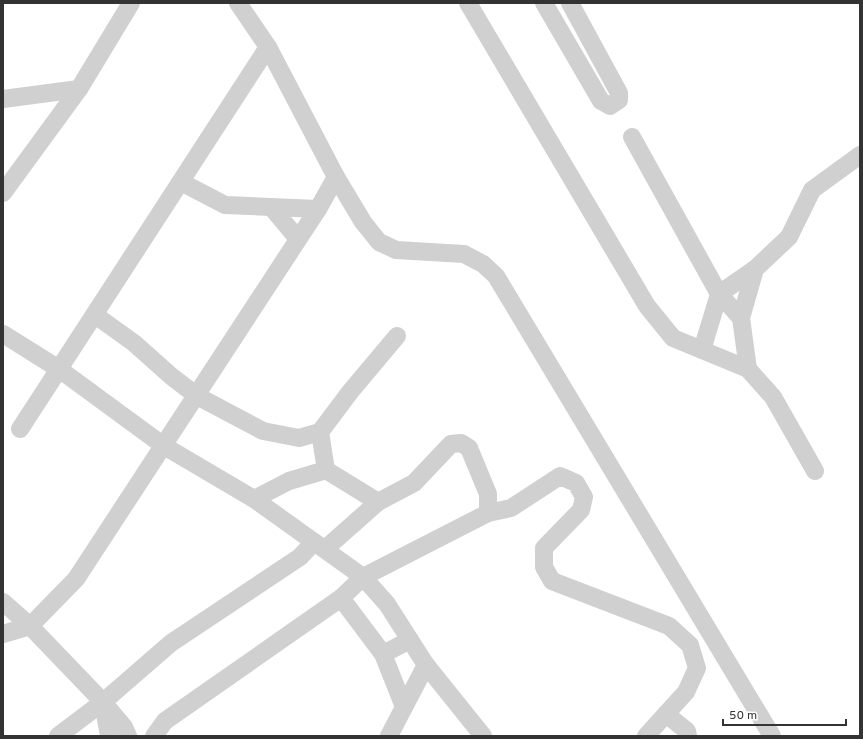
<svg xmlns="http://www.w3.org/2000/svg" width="863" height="739" font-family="Overpass,sans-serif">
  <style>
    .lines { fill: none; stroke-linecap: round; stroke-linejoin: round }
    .minor { stroke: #d0d0d0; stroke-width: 18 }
  </style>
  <rect width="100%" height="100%" fill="#fff"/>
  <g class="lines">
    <!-- minor -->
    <g class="minor">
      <path d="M238,3L268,47L336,177L363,222L379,242L396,250L464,254L483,264L496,276L772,736"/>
      <path d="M468,3L647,306L673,338L748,369L773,397L815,471"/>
      <path d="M544,3L601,101L610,106L619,100V93L570,3"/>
      <path d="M3,99L79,89"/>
      <path d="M632,137L719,294L741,318"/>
      <path d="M181,182L225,205L318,209"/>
      <path d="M3,193L79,89L131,3"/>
      <path d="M272,208L298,239"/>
      <path d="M95,315L134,343L171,376L197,396L263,431L299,438L320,432L350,392L397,336"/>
      <path d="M3,334L59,369L164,446L254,499L363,577L387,604L426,665L483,736"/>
      <path d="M702,350L719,294L755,269"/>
      <path d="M748,369L741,318L755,269L789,237L812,190L860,155"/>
      <path d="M20,429L268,47"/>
      <path d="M320,432L326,470L378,502L325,549"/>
      <path d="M254,499L289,481L326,470"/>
      <path d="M378,502L414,483L451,444L461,443L469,448L488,494V513"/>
      <path d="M341,598L383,654L404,707"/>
      <path d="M3,602L30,626L103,702L58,736"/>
      <path d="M3,634L30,626L76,579L318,209L336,177"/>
      <path d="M383,654L410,640"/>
      <path d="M103,702L171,643L300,557L314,542"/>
      <path d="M103,702L124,727L128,736"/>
      <path d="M103,703L109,736"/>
      <path d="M666,714L687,731L688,736"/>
      <path d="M154,736L165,721L341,598L363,577L488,513L511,508L560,476L576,483L584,497L581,510L544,548V567L552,581L669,626L690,645L697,668L686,692L646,736"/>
      <path d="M389,736L426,665"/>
    </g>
  </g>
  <!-- border -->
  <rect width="863" height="739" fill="none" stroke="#333333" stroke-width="8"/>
  <!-- scale -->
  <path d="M723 719v6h123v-6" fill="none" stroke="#333333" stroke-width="2"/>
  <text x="729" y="719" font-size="12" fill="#333333" stroke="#ffffff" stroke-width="3" paint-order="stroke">50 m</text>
</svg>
